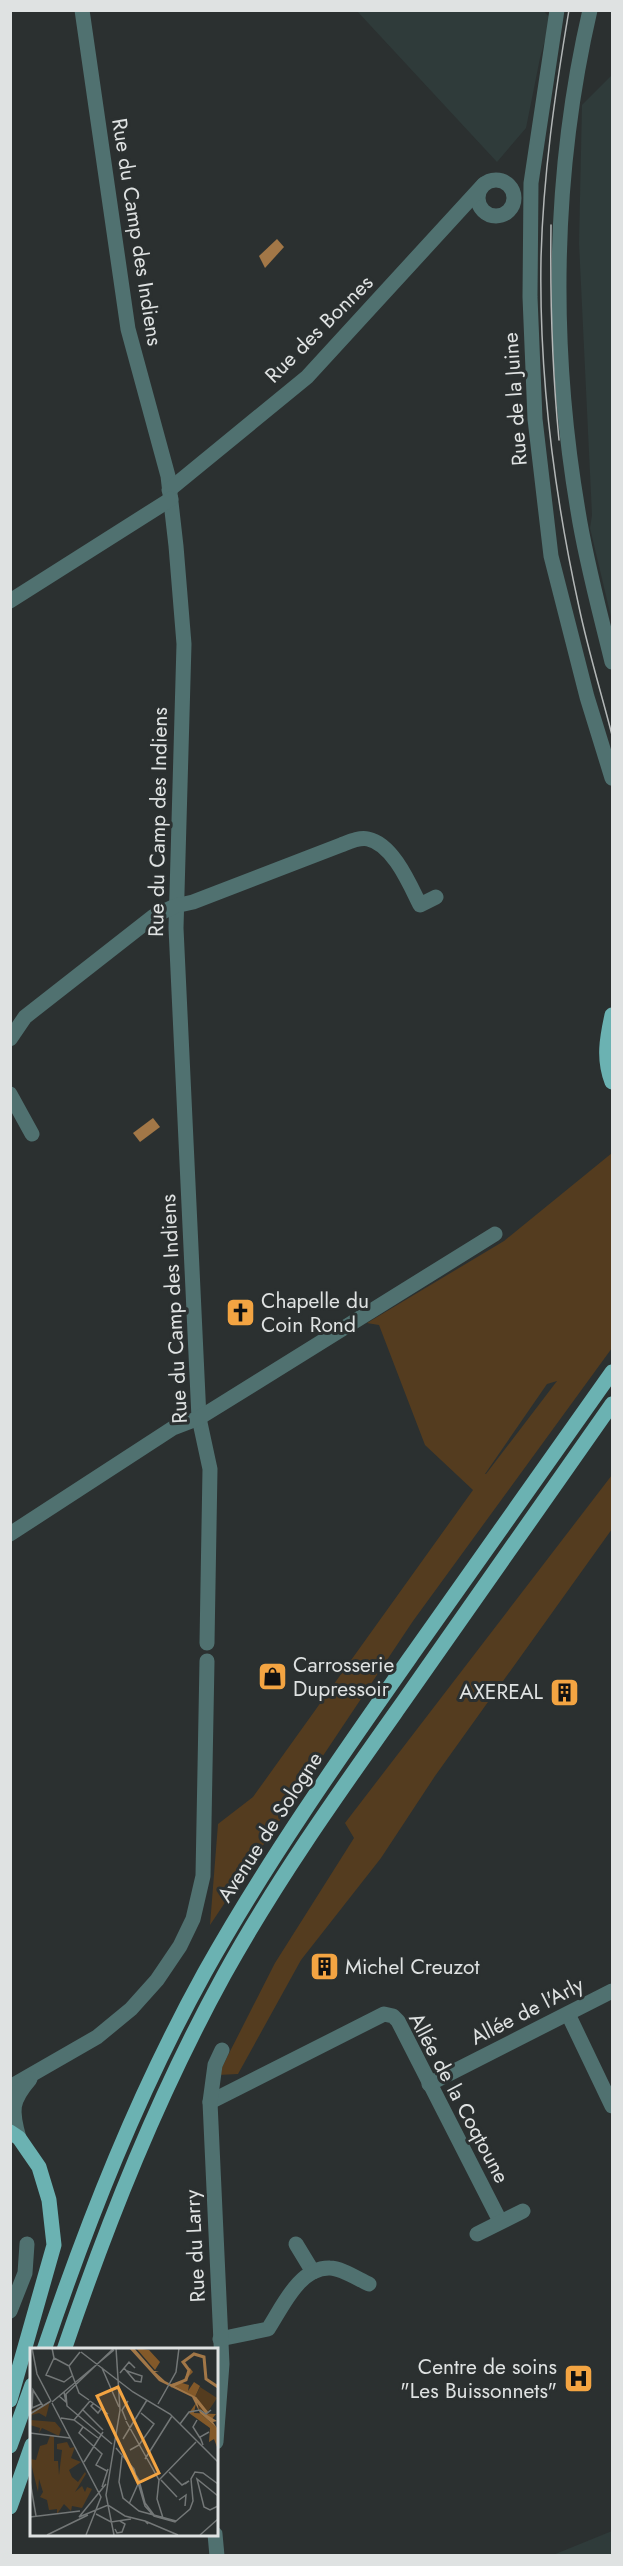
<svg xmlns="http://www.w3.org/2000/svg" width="623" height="2566" font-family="Jost,sans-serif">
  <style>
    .built { fill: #2f3b3a }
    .green { fill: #543c1f; fill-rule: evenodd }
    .water { fill: #a27747 }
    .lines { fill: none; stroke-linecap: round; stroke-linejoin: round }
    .minor { stroke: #507170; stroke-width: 15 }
    .primary { stroke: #6bb2b2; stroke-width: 15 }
    .tram { stroke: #b3b7b7; stroke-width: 1.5 }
    .labels { text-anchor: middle; stroke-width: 6; stroke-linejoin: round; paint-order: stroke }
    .street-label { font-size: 21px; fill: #dfe2e2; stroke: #2b3030 }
    .poi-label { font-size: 21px; fill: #dfe2e2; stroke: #2b3030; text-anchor: start }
    .inset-river { fill: none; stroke: #a27747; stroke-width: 3 }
    .inset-road { fill: none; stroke: #737777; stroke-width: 1.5 }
    .view { fill: #f3a442; fill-opacity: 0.15; stroke: #f3a442; stroke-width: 3 }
    .inset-edge { fill: none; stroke: #dfe2e2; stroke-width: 3 }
  </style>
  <rect width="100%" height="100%" fill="#2b3030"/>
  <!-- built -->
  <g class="built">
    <path d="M357,11H544L551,19L540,58L526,128L497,162Z"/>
    <path d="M612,75V621L590,528L592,515L579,243L582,105Z"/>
    <path d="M612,2531V2555H553Z"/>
  </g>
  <!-- green -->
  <g class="green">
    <path d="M612,1153V1348L413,1621L210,1925L218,1824L253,1797L473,1490L425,1445L379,1325L367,1323L504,1241ZM557,1381L486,1474H485L547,1384Z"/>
    <path d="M612,1475V1529L435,1776L381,1858L301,1960L238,2074L218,2075L275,1963L354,1838L345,1823Z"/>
  </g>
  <!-- water -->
  <g class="water">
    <path d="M277,239L284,247L265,268L259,256Z"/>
    <path d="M153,1118L160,1127L140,1142L133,1133Z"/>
  </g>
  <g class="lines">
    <!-- minor -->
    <g class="minor">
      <path d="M82,10L128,329L168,476L176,546L184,644L176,928L199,1418L210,1469L207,1643"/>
      <path d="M557,10L531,183L530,297L535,419L551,556L587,697L612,778"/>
      <path d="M590,10C552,174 550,346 578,511C586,562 600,612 612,662"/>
      <circle cx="496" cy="198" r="18"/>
      <path d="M169,490L307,377L484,184"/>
      <path d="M10,601L171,499"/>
      <path d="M10,1039L25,1017L154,916L175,906L193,902L341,845C349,842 359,837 368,839C393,844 410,885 420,905L436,897"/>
      <path d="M10,1094L32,1134"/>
      <path d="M10,1534L173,1428L199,1418L495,1234"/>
      <path d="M568,2014L612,2106"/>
      <path d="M429,2084L612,1991"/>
      <path d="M10,2087L97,2037L131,2009L157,1980L180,1946L193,1919L203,1876L207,1661"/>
      <path d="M210,2102L384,2014L393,2016L398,2021L500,2221"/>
      <path d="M19,2138C11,2110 11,2101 30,2079"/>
      <path d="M477,2234L523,2211"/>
      <path d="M296,2244L313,2272"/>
      <path d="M10,2311L25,2273L27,2244"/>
      <path d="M220,2339L268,2329C282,2308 299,2267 330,2268C341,2268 358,2279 369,2284"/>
      <path d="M216,2442L222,2364L210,2102L215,2065L222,2050"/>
      <path d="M215,2534L217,2556"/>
    </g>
    <!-- primary -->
    <g class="primary">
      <path d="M612,1015C607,1038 603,1059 612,1082"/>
      <path d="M10,2132L19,2138L39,2167L49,2200L54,2245L10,2400"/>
      <path d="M44,2350C88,2220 138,2093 205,1972C267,1861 341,1756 414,1652C480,1559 546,1465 612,1372"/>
      <path d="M64,2350C108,2221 158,2095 224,1975C277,1879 340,1791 403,1702C473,1603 543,1504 612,1404"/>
      <path d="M10,2446L32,2385"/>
      <path d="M10,2507L32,2445"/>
    </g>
    <!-- tram -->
    <g class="tram">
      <path d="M569,10C555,93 543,176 541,259C539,376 554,493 579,607C588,650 601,692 612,735"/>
      <path d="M551,225C550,297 552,368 559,440"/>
    </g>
  </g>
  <!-- icons -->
  <defs>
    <symbol id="church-square" viewBox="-11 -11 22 22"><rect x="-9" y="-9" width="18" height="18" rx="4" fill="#f3a442" stroke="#2b3030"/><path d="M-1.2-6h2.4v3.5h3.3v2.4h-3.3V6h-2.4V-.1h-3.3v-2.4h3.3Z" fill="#111"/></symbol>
    <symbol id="shop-square" viewBox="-11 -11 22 22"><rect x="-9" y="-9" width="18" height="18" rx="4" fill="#f3a442" stroke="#2b3030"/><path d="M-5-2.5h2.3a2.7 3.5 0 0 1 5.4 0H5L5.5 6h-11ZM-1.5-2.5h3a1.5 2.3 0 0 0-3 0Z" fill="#111"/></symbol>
    <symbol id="building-square" viewBox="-11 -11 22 22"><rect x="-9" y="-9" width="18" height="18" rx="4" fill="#f3a442" stroke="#2b3030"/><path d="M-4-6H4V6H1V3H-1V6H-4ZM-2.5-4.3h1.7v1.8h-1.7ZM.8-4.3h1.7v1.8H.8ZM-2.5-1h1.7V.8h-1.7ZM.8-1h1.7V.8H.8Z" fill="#111"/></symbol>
    <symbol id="hospital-square" viewBox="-11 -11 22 22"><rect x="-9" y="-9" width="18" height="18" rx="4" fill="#f3a442" stroke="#2b3030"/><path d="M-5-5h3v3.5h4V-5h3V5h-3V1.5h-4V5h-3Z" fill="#111"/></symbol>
  </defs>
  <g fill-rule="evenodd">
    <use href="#church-square" x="224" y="1296" width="33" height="33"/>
    <use href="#shop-square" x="256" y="1660" width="33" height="33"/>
    <use href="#building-square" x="548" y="1676" width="33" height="33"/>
    <use href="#building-square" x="308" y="1950" width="33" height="33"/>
    <use href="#hospital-square" x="562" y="2362" width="33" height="33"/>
  </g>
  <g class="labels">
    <!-- street labels -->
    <g class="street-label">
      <text transform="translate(137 232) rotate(81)" y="7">Rue du Camp des Indiens</text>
      <text transform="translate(319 329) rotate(-45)" y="7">Rue des Bonnes</text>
      <text transform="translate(515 399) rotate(-94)" y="7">Rue de la Juine</text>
      <text transform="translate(158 822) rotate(-89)" y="7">Rue du Camp des Indiens</text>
      <text transform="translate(174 1309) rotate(-93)" y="7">Rue du Camp des Indiens</text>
      <text transform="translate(270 1827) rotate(-57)" y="7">Avenue de Sologne</text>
      <text transform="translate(527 2011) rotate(-27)" y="7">Allée de l'Arly</text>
      <text transform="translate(459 2098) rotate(62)" y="7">Allée de la Coqtoune</text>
      <text transform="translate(195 2246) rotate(-93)" y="7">Rue du Larry</text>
    </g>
    <!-- poi labels -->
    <g class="poi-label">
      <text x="261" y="1308">Chapelle du<tspan x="261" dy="24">Coin Rond</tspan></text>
      <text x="293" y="1672">Carrosserie<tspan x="293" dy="24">Dupressoir</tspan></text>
      <text x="543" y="1699" text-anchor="end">AXEREAL</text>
      <text x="345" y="1974">Michel Creuzot</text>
      <text x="557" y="2374" text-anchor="end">Centre de soins<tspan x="557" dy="24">"Les Buissonnets"</tspan></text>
    </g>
  </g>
  <!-- overview -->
  <g transform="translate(30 2348)">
    <rect width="188" height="188" fill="#2b3030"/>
    <path d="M170,39L187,50L177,65L169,62L167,51L171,56L165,49ZM20,53L16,69L9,65L2,67L1,72L25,74L31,81L29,88L12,80L9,85L10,80L0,77V64ZM20,88H24V113H28L29,127L32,102L27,101V96L37,94L40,100L45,99L41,110L51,114L39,122L42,129L48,134L55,124L56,126L45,144L52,138L55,144L57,139L62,141L52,160L42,158L41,163L34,156L27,166V161L19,162L17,152L10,149L13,144L9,131L8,144L0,111L6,112L10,98L17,96Z" fill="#543c1f"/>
    <path d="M106,0L119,2L130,14L125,22ZM160,20L163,24L152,35L159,37L158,43L164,34L170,38L165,49L141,36L153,33ZM166,55L164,65L186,66L182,71L187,73L171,66L187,80V99L184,91L179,94L180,80L159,65Z" fill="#835929"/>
    <path d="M99,0H104L124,23H129L125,24L135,33L166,49L169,62L187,73L183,74L187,80L170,65L162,49L129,33Z" fill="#a27747"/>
    <path class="inset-river" d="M141,38L156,32L159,22L153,14L164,6L174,9L176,31L188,39M165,50L177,65"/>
    <path class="inset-road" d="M2,0L7,26L21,53M22,0L24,10L16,27L34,34L42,28M51,4L103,44L140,66L188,114M24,10L39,18L50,4M39,18L49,45L59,52M72,20L89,59M94,20L105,33L111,34L112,28L97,23M90,25L99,14L105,20M29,48L36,54L34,44M60,53L78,66M22,54L84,2M22,55L71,149L56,187M64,55L61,58L68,65L71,61M11,56L2,60L3,42L13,58M128,56L146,24L149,0M52,61L73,82M0,66L21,53M31,70L44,72L68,90M44,72L60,53M96,72L92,62L98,53M167,72L163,79L170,90M96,73L129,132M150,76L159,64L170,62L176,66L181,62M53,79L49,85L72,106L66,117L77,123M0,85L40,90M93,91L117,52M82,96L37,58L36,46L84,0M173,97L170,89L179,84M86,100L104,121L115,158L124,168L145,174L160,161L163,153L161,131L165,124L173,125L188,136M100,102L109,97L124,76L111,65M94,107L110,134M92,108L89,134L93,150L109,163L146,173M115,111L142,68M54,114L73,84M139,124L152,137L159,133L155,136M131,132L147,149M0,133L6,168M76,136L49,169L78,157L95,168L115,173M110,136L115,155L124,167M72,139L78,121M188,148L167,131L174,159L180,162L188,158M149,152L156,147L155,158M99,156L108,136M66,166L81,174L101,171M0,169L50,163M133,170L127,151L129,132L166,94M118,176L115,173L148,187M85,181L87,185L92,184L95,176L90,173M17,187L58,167M84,187L76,147L90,62L86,0M170,187L188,171"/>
    <path class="view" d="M88,39L129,125L108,135L67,48Z"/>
    <rect width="188" height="188" class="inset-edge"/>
  </g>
  <!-- border -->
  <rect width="623" height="2566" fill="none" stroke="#dfe2e2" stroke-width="24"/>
</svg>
